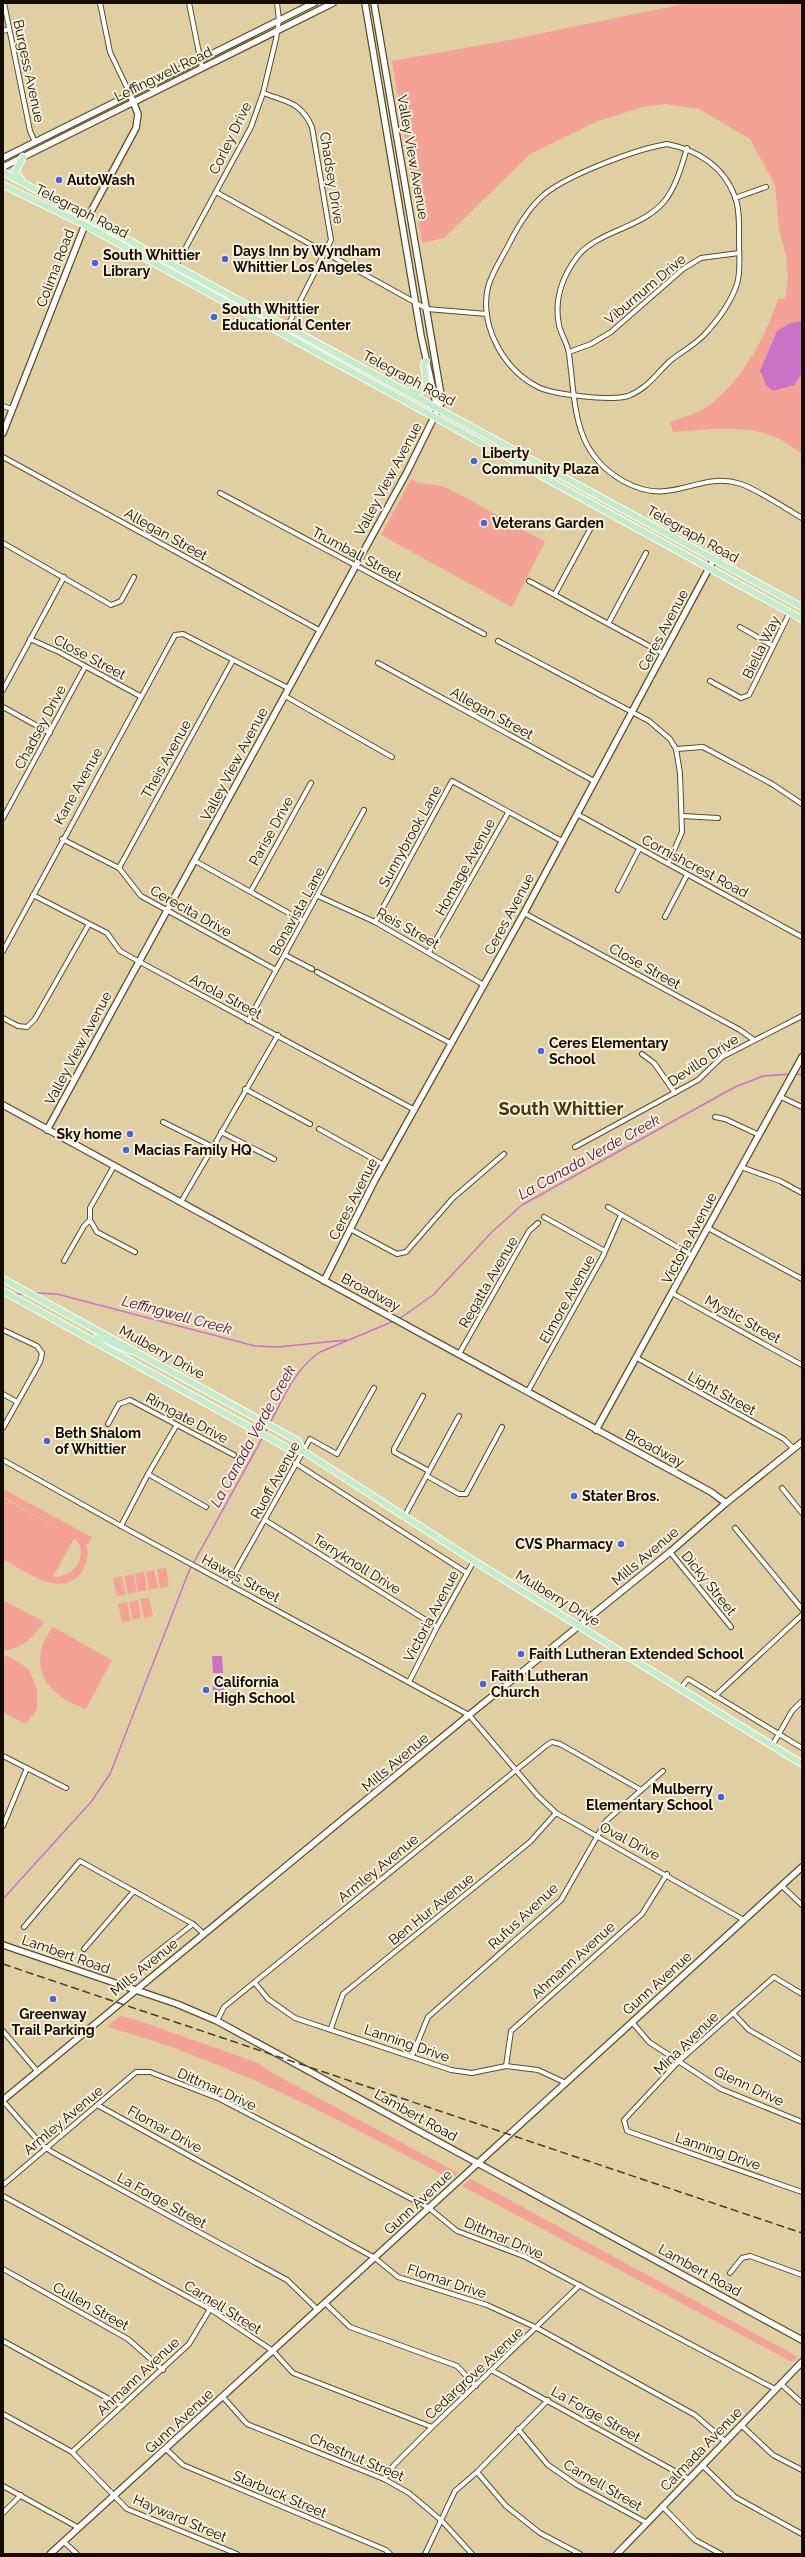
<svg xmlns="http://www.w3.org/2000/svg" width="805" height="2557" font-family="Raleway,sans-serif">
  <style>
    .green { fill: #f4a295; fill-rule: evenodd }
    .water { fill: #ca72c6 }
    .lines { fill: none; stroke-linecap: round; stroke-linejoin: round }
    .stream { stroke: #ca72c6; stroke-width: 1.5 }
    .street-casing { stroke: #5c4d25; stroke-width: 6 }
    .secondary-casing { stroke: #5c4d25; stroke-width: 8 }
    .primary-casing { stroke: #fff; stroke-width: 8 }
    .street { stroke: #fff; stroke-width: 4 }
    .secondary { stroke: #fff; stroke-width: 5.5 }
    .primary { stroke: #c4ecca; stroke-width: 6 }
    .rail { stroke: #463d2a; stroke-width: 1.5; stroke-dasharray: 8 4; stroke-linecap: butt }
    .poi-dot { fill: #4765d9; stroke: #f9f0da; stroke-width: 1.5 }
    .labels { text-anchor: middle; stroke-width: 4; stroke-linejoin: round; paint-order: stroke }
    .street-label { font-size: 14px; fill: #120c01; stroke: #f9f0da }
    .poi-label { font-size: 14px; font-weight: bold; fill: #120c01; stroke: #f9f0da; text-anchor: start }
    .water-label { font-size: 15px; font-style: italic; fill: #470f46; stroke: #f9f0da }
    .district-label { font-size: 18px; font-weight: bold; fill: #46380f; stroke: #f9f0da }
  </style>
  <rect width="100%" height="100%" fill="#e0cfa3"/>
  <!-- green -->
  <g class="green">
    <path d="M688,3H802V454C795,449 788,444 781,440C750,423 707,430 673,432L670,422C680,418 692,415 702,410C740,386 764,340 778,299H785L788,279L786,255L779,230L775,185L750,139L699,109L665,104L643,107L598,121L530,154L444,238L422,243L392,61L504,41Z"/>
    <path d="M411,479L419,483L442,486L457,493L545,542L512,607L381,535Z"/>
    <path d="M3,1489L92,1537L89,1544L86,1543C89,1553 88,1564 81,1573C60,1599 25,1571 3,1559V1498L74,1537L3,1497ZM74,1538C91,1553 74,1578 53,1577Z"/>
    <path d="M166,1568L169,1586L160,1588L157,1569Z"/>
    <path d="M154,1570L158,1588L149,1590L146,1572Z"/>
    <path d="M144,1572L147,1590L138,1592L135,1574Z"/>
    <path d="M133,1574L137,1592L128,1594L124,1576Z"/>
    <path d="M122,1576L126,1594L117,1596L113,1578Z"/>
    <path d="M149,1598L153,1616L144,1618L140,1599Z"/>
    <path d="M3,1600L44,1622C33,1637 23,1649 3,1650Z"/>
    <path d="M138,1600L141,1618L133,1620L129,1602Z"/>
    <path d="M127,1602L131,1621L122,1622L118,1604Z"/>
    <path d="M53,1627L112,1660L86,1709C58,1699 33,1680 42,1647C44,1640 49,1633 53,1627Z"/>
    <path d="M6,1655L29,1669L37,1689V1709L26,1724L3,1712V1661Z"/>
    <path d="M120,2016L137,2020L258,2063L274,2074L458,2173L451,2179C340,2121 229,2060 107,2027Z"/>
    <path d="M471,2179L798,2357L792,2362L462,2186Z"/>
  </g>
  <!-- water -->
  <g class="water">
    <path d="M802,321V373L794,385L773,391L767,386L760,371L777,331L790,323Z"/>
    <path d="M212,1656H222L223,1673H213Z"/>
    <path d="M223,1678L224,1695L213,1696V1679Z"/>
  </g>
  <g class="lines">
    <!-- stream -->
    <g class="stream">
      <path d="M795,1074L802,1075"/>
      <path d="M35,1293L57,1294L255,1346L278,1347L346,1340"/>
      <path d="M15,1294H25"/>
      <path d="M399,1319L433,1295L492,1232L522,1205L735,1087L763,1076L791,1074"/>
      <path d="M270,1423C284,1397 295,1369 320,1352L394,1321"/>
      <path d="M265,1433L268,1426"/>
      <path d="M3,1899L91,1802L110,1774L189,1571L263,1437"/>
    </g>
    <defs>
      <g id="street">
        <path d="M4,3L30,131L35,142"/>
        <path d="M100,3L110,52L130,94"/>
        <path d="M189,3L202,68"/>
        <path d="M3,31L9,29"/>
        <path d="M263,93C287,102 301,102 312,127L331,240L284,333"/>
        <path d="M667,144C697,150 724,166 735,197C740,210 739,227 739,241C739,255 741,271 737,284C731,302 717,321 705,334C695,345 681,352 670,361C656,374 647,389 628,396C611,401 554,395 538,387C504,370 479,326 488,287C492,272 502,258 509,244C518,226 530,206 546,193C571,174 636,149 667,144Z"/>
        <path d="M687,148C672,200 665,211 614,232C601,238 586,245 577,257C562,277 554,300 559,325C561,335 568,344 569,354C576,405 572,452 623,481C673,509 696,470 741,484C758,490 785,508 802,518"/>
        <path d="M216,192L427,309L487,314"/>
        <path d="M735,198L766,187"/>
        <path d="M172,273L251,127L263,93L276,39L279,20L277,3"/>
        <path d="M569,352L591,344L611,332L683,269L701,258L739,253"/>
        <path d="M3,406L12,409"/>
        <path d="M3,457L319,630"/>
        <path d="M220,493L484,634"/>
        <path d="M3,543L111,605L121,601L134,577"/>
        <path d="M529,581L664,654"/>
        <path d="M555,594L594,522"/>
        <path d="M608,624L646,553"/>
        <path d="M740,627L773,646"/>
        <path d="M30,639L59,652L140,696"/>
        <path d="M498,641L649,721L670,739L676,749L680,773L682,832L668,864"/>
        <path d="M378,663L594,781"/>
        <path d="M710,681L741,698L749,695L790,612"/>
        <path d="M3,690L64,577"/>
        <path d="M285,696L392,757"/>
        <path d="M3,707L50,733"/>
        <path d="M676,749L703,747L772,784L802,804"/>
        <path d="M577,814L802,937"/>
        <path d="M682,816L718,818"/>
        <path d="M3,818L85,667"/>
        <path d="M62,839L119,868L141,896L276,970"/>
        <path d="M195,861L303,921"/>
        <path d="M119,868L233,660"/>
        <path d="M618,890L639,849"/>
        <path d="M251,891L311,783"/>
        <path d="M33,895L107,933L120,951L138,961L415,1110"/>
        <path d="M318,896L375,922L484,985"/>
        <path d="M524,913L740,1030L754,1040"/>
        <path d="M665,917L687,875"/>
        <path d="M375,922L452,781L562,841"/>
        <path d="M3,951L175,635L183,634L288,688"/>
        <path d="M429,952L508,813"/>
        <path d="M285,955L312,969"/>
        <path d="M317,972L452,1044"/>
        <path d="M3,1018L18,1026L27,1027L35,1019L89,924"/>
        <path d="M248,1021L364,810"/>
        <path d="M642,1054L654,1063L675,1093"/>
        <path d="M245,1089L310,1124"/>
        <path d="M781,1097L802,1107"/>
        <path d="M715,1117L725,1119L757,1134"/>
        <path d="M163,1122L213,1147"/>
        <path d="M319,1129L384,1165"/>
        <path d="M221,1132L274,1159"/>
        <path d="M575,1147L698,1080L722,1057L802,1016"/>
        <path d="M741,1167L780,1181L802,1193"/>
        <path d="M181,1202L278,1035"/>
        <path d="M608,1207L693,1256"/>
        <path d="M544,1217L605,1251"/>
        <path d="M90,1220L97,1232L135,1252"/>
        <path d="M708,1228L802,1279"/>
        <path d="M350,1229L397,1254L406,1252L453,1198L504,1154"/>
        <path d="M64,1261L84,1226L90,1220V1208L114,1166"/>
        <path d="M672,1293L802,1365"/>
        <path d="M3,1330L37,1346L42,1353L40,1362L3,1428"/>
        <path d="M459,1354L529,1231L538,1223"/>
        <path d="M637,1358L784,1439L794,1449"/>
        <path d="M528,1391L603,1256L621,1215"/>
        <path d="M3,1394L17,1402"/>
        <path d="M423,1396L394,1449V1452L429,1471"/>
        <path d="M108,1424L119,1404L130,1400L234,1455"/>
        <path d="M3,1460L121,1526L469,1715L538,1796L556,1813L744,1920"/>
        <path d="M295,1463L467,1573"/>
        <path d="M148,1474L206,1507"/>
        <path d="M427,1476L459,1494H466L502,1427"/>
        <path d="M782,1488L802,1513"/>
        <path d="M404,1517L459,1416"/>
        <path d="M265,1520L437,1627"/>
        <path d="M121,1526L148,1474L176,1426"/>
        <path d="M735,1528L802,1609"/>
        <path d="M670,1552L731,1627"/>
        <path d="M229,1583L310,1439L337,1454L374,1388"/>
        <path d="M409,1682L437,1627L474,1561"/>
        <path d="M680,1689L688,1679L802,1748"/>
        <path d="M715,1696L802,1615"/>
        <path d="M772,1746L792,1711L802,1701"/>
        <path d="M3,1756L66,1788"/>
        <path d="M3,1826L27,1768"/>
        <path d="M782,1886L802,1905"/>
        <path d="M24,1927L80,1861L193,1924L204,1934"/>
        <path d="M84,1949L134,1891"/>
        <path d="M142,1964L193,1924"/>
        <path d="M255,1983L268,1999L295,2018L451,2070L472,2073L506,2066L538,2070L566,2083"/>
        <path d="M802,1994L774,1977L679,2061L624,2120L627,2131L802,2192"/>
        <path d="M733,2013L749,2030L802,2060"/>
        <path d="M217,2021L224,2007L547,1745L552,1742L560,1744L641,1790"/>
        <path d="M632,2022L649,2042L721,2089L802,2122"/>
        <path d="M331,2028L343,1994L530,1842L556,1813"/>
        <path d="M3,2031L37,2071"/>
        <path d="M412,2056L428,2017L561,1900L606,1821L663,1771"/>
        <path d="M506,2066L511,2031L642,1914L667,1874"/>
        <path d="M3,2101L41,2144L52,2152L287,2280L318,2310"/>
        <path d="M99,2106L375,2258L398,2277L487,2305L537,2328L695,2415L725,2441"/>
        <path d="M3,2185L136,2072H150L220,2099L429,2208L457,2231L526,2257L775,2389"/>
        <path d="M3,2196L210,2309L273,2351L293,2373L432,2427"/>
        <path d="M3,2269L128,2339L163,2370"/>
        <path d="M730,2273L742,2258L750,2256L802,2275"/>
        <path d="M325,2303L350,2327L457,2366L476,2386"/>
        <path d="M3,2341L122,2406"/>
        <path d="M493,2371L689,2479"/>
        <path d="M781,2384L802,2403"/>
        <path d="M223,2397L247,2424L384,2479L409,2493L442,2521L472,2554"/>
        <path d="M3,2414L72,2452L127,2509L237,2554"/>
        <path d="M741,2425L773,2455L802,2470"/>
        <path d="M518,2429L548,2465L577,2485L647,2523"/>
        <path d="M166,2449L183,2465L386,2550L390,2554"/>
        <path d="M72,2452L189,2344L210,2309"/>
        <path d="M702,2465L735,2497L802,2534"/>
        <path d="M477,2472L506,2506L540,2533L580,2554"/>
        <path d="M384,2479L394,2465L432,2427L580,2285"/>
        <path d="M3,2486L79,2528"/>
        <path d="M662,2506L695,2540L721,2554"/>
        <path d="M3,2513L21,2495"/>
        <path d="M64,2542L77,2554"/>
        <path d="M425,2554L455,2491L477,2472L548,2400"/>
      </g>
      <g id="secondary">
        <path d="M365,3L421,336L437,408"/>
        <path d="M3,158L314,3"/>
        <path d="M3,167L333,3"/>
        <path d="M3,433L88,217L136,128L138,114L130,94"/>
        <path d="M3,1105L711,1492L726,1503"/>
        <path d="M47,1130L407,472L442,401L374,3"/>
        <path d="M324,1281L375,1180L524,913L714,559"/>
        <path d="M596,1430L802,1057"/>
        <path d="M3,1945L177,2004L217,2021L802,2340"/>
        <path d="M3,2100L469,1715L670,1552L726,1503L802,1442"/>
        <path d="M50,2554L802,1867"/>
        <path d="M617,2554L802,2362"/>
      </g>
      <g id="primary">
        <path d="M3,172L802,607"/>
        <path d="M21,179L15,172L23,157"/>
        <path d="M3,185L85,225L802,619"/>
        <path d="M410,391L420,392L427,386L424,366L426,361"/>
        <path d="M3,1279L298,1441L303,1451"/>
        <path d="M3,1291L293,1451H303L474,1561L802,1764"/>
        <path d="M93,1341L97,1338C109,1338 120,1349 133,1351"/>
      </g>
    </defs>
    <!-- street casing -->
    <use href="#street" class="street-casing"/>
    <!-- secondary casing -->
    <use href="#secondary" class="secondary-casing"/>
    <!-- primary casing -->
    <use href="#primary" class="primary-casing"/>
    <!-- street -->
    <use href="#street" class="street"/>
    <!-- secondary -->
    <use href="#secondary" class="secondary"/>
    <!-- primary -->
    <use href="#primary" class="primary"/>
    <!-- rail -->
    <path class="rail" d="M3,1964L802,2233"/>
  </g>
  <!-- markers -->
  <g class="poi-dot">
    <circle cx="59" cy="180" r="4"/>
    <circle cx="225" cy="259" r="4"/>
    <circle cx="95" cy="263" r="4"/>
    <circle cx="214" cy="317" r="4"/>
    <circle cx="474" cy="461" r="4"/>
    <circle cx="484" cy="523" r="4"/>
    <circle cx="541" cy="1051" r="4"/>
    <circle cx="130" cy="1134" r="4"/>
    <circle cx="126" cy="1150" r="4"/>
    <circle cx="47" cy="1441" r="4"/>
    <circle cx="574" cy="1496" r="4"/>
    <circle cx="621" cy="1544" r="4"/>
    <circle cx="521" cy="1654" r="4"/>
    <circle cx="483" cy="1684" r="4"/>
    <circle cx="206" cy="1690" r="4"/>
    <circle cx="721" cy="1797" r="4"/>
    <circle cx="53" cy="1999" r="4"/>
  </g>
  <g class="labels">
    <!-- street labels -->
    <g class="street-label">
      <text transform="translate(29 71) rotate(78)" y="5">Burgess Avenue</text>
      <text transform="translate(163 74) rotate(-26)" y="5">Leffingwell Road</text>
      <text transform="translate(230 138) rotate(-64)" y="5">Corley Drive</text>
      <text transform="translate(413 157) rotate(80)" y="5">Valley View Avenue</text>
      <text transform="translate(332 178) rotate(81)" y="5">Chadsey Drive</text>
      <text transform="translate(82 211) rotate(27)" y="5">Telegraph Road</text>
      <text transform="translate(55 268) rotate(-69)" y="5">Colima Road</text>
      <text transform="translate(645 289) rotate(-40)" y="5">Viburnum Drive</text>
      <text transform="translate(409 378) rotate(28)" y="5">Telegraph Road</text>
      <text transform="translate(388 479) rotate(-62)" y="5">Valley View Avenue</text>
      <text transform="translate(166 534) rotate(29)" y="5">Allegan Street</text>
      <text transform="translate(693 534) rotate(29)" y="5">Telegraph Road</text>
      <text transform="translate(357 554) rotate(28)" y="5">Trumball Street</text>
      <text transform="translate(663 630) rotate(-62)" y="5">Ceres Avenue</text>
      <text transform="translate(761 647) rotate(-64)" y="5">Biella Way</text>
      <text transform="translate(90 657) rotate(28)" y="5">Close Street</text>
      <text transform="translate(492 713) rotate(29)" y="5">Allegan Street</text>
      <text transform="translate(40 727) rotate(-62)" y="5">Chadsey Drive</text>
      <text transform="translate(166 759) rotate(-61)" y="5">Theis Avenue</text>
      <text transform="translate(234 764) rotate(-62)" y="5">Valley View Avenue</text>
      <text transform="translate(78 786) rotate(-61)" y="5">Kane Avenue</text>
      <text transform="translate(271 831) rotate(-61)" y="5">Parise Drive</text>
      <text transform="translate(410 836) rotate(-61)" y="5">Sunnybrook Lane</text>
      <text transform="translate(695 866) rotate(28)" y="5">Cornishcrest Road</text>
      <text transform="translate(465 867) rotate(-61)" y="5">Homage Avenue</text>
      <text transform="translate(191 911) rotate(29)" y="5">Cerecita Drive</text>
      <text transform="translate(297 911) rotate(-61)" y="5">Bonavista Lane</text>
      <text transform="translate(509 914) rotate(-62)" y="5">Ceres Avenue</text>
      <text transform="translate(408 928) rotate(29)" y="5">Reis Street</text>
      <text transform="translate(645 966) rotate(29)" y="5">Close Street</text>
      <text transform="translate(226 996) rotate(28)" y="5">Anola Street</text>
      <text transform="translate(78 1048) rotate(-62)" y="5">Valley View Avenue</text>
      <text transform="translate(703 1060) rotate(-34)" y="5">Devillo Drive</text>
      <text transform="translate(353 1199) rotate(-63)" y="5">Ceres Avenue</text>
      <text transform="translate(689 1238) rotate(-62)" y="5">Victoria Avenue</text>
      <text transform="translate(488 1282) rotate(-60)" y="5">Regatta Avenue</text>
      <text transform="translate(371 1292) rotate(28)" y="5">Broadway</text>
      <text transform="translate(567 1299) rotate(-61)" y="5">Elmore Avenue</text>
      <text transform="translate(743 1319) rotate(29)" y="5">Mystic Street</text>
      <text transform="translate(162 1352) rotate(29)" y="5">Mulberry Drive</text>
      <text transform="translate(722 1393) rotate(29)" y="5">Light Street</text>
      <text transform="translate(187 1418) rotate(28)" y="5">Rimgate Drive</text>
      <text transform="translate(655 1448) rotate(28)" y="5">Broadway</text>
      <text transform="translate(275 1480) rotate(-61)" y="5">Ruoff Avenue</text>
      <text transform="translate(645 1556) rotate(-40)" y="5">Mills Avenue</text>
      <text transform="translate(357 1564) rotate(32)" y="5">Terryknoll Drive</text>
      <text transform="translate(241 1578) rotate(28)" y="5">Hawes Street</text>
      <text transform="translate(709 1583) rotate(51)" y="5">Dicky Street</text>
      <text transform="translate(558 1598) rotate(31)" y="5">Mulberry Drive</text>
      <text transform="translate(431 1616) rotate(-62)" y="5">Victoria Avenue</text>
      <text transform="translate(395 1762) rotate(-40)" y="5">Mills Avenue</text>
      <text transform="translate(630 1841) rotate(28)" y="5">Oval Drive</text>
      <text transform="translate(378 1868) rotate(-39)" y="5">Armley Avenue</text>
      <text transform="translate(431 1909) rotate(-39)" y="5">Ben Hur Avenue</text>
      <text transform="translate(523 1916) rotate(-43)" y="5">Rufus Avenue</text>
      <text transform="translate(66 1954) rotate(19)" y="5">Lambert Road</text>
      <text transform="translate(573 1960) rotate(-42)" y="5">Ahmann Avenue</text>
      <text transform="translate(144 1967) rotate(-39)" y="5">Mills Avenue</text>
      <text transform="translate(657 1983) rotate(-42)" y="5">Gunn Avenue</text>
      <text transform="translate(407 2043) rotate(19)" y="5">Lanning Drive</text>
      <text transform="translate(686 2043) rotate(-44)" y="5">Mina Avenue</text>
      <text transform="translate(749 2086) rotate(25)" y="5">Glenn Drive</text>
      <text transform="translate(217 2089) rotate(24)" y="5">Dittmar Drive</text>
      <text transform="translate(416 2115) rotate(29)" y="5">Lambert Road</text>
      <text transform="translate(63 2120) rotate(-40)" y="5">Armley Avenue</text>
      <text transform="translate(165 2129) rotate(29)" y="5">Flomar Drive</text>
      <text transform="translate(718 2151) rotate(19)" y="5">Lanning Drive</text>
      <text transform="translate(162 2200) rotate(29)" y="5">La Forge Street</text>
      <text transform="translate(418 2202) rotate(-43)" y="5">Gunn Avenue</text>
      <text transform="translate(504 2238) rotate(23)" y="5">Dittmar Drive</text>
      <text transform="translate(700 2270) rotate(29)" y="5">Lambert Road</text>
      <text transform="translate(447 2281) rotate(18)" y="5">Flomar Drive</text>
      <text transform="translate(91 2306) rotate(29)" y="5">Cullen Street</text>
      <text transform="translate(223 2307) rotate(32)" y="5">Carnell Street</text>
      <text transform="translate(474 2373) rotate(-43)" y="5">Cedargrove Avenue</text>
      <text transform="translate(138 2376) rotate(-43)" y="5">Ahmann Avenue</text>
      <text transform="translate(596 2414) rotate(29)" y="5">La Forge Street</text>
      <text transform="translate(179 2421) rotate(-43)" y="5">Gunn Avenue</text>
      <text transform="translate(701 2449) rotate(-46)" y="5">Calmada Avenue</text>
      <text transform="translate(357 2457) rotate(23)" y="5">Chestnut Street</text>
      <text transform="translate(603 2485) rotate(30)" y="5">Carnell Street</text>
      <text transform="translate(280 2494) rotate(23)" y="5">Starbuck Street</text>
      <text transform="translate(180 2518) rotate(23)" y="5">Hayward Street</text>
    </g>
    <!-- poi labels -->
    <g class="poi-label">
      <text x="67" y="185">AutoWash</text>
      <text x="233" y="256">Days Inn by Wyndham<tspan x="233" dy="16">Whittier Los Angeles</tspan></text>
      <text x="103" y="260">South Whittier<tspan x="103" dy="16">Library</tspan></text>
      <text x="222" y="314">South Whittier<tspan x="222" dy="16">Educational Center</tspan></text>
      <text x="482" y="458">Liberty<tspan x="482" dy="16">Community Plaza</tspan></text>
      <text x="492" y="528">Veterans Garden</text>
      <text x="549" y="1048">Ceres Elementary<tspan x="549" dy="16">School</tspan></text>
      <text x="122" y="1139" text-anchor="end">Sky home</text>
      <text x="134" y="1155">Macias Family HQ</text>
      <text x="55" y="1438">Beth Shalom<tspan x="55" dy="16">of Whittier</tspan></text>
      <text x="582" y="1501">Stater Bros.</text>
      <text x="613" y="1549" text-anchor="end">CVS Pharmacy</text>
      <text x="529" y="1659">Faith Lutheran Extended School</text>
      <text x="491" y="1681">Faith Lutheran<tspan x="491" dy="16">Church</tspan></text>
      <text x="214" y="1687">California<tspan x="214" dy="16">High School</tspan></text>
      <text x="713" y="1794" text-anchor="end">Mulberry<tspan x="713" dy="16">Elementary School</tspan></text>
      <text x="53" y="2019" text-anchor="middle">Greenway<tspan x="53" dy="16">Trail Parking</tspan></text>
    </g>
    <!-- water labels -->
    <g class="water-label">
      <text transform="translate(589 1157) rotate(-29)" y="5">La Canada Verde Creek</text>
      <text transform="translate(177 1315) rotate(15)" y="5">Leffingwell Creek</text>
      <text transform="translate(253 1436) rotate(-61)" y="5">La Canada Verde Creek</text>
    </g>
    <!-- district labels -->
    <g class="district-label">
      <text x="561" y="1115">South Whittier</text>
    </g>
  </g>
  <!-- border -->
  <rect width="805" height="2557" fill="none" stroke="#120c01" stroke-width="8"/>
</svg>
